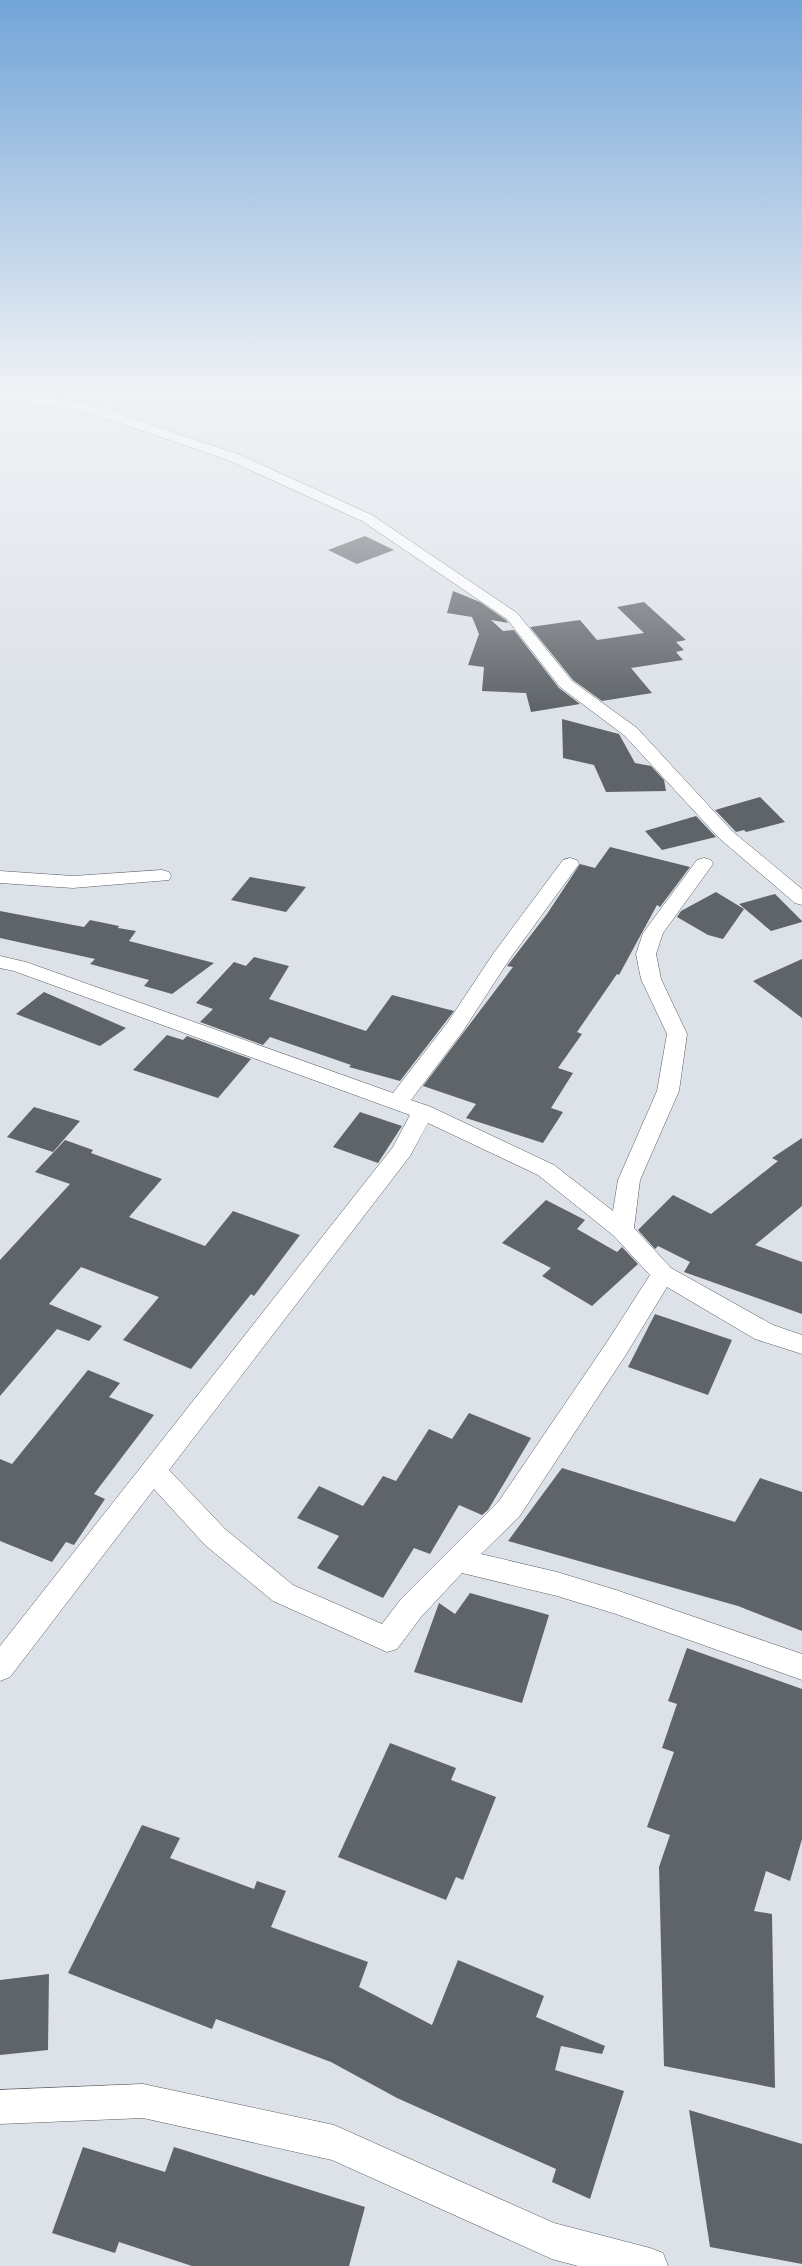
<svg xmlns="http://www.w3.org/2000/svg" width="802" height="2266" font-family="Manrope,sans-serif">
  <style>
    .building { fill: #5f6469 }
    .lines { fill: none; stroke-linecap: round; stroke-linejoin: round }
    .minor-casing { stroke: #595e63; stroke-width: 1 }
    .minor { fill: #fff; fill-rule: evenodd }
  </style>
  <rect width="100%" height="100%" fill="#dde2e9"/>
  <!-- building -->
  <g class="building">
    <path d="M365,536L394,550L357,564L328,550Z"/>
    <path d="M453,591L480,602L506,620L508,623L491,620L503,631L514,630L559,688L580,704L531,712L526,693L482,691L484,667L468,665L479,634L472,617L447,613Z"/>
    <path d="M644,602L686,640L676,642L684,650L676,652L683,660L631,668L652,693L602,701L573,680L530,627L580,620L597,640L644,633L617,607Z"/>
    <path d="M562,719L619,734L635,763L651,766L664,780L666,791L606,792L594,765L563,758Z"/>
    <path d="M760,797L785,822L746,832L744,830L736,832L715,810Z"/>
    <path d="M696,816L716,837L662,850L645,831Z"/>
    <path d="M610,847L690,867L660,907L657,905L619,975L617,974L577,1032L582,1034L558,1068L573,1073L551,1108L563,1112L543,1143L466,1118L476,1104L423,1086L513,967L507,966L547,914L580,864L595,868Z"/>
    <path d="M250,877L306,887L286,912L231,900Z"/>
    <path d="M716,892L744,909L723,939L708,935L677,917L681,911Z"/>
    <path d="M775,894L802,921V922L771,931L739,904Z"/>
    <path d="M0,911L84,927L90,920L119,926L118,928L136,931L129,941L214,963L172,994L144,986L149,980L90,964L95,959L0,938Z"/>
    <path d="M254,957L289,966L269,999L366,1031L392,995L454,1011L400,1081L349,1067L351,1065L270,1037L263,1045L200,1022L213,1009L196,1003L234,962L246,966Z"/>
    <path d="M802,959V1018L753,981Z"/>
    <path d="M44,992L126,1028L100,1046L16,1014Z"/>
    <path d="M167,1035L183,1040L187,1036L251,1059L218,1098L133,1070Z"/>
    <path d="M34,1107L80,1121L53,1152L7,1137Z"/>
    <path d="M360,1112L402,1126L378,1163L333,1147Z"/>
    <path d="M802,1138V1206L755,1245L802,1262V1314L684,1272L690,1262L658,1246L655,1249L638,1230L673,1195L711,1214L778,1161L772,1158Z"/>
    <path d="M65,1140L93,1150L91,1153L162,1179L129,1217L205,1246L233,1211L300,1235L254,1296L251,1294L191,1369L123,1340L159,1297L81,1267L49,1304L102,1326L89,1341L57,1329L0,1396V1260L70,1184L35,1172Z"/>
    <path d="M546,1200L585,1220L577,1229L617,1252L622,1247L638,1264L592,1306L542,1276L551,1268L502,1243Z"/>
    <path d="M655,1314L732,1340L708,1395L628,1367Z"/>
    <path d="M88,1370L120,1383L109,1397L154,1415L94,1494L105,1499L74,1545L66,1542L52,1562L0,1541V1459L12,1464Z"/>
    <path d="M469,1413L531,1438L488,1510L482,1515L459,1505L430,1554L414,1548L383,1598L317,1568L339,1536L297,1518L319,1486L363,1506L383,1476L396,1481L429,1429L452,1439Z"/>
    <path d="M562,1468L735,1522L760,1478L802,1492V1631L738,1606L508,1541Z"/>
    <path d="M470,1593L549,1615L522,1703L414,1672L439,1603L455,1614Z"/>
    <path d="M687,1648L802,1689V1839L790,1881L766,1871L754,1911L772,1914L775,2088L664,2066L659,1867L670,1835L647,1827L674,1752L662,1748L677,1704L668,1701Z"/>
    <path d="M390,1743L456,1768L451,1780L496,1797L463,1880L456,1877L446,1900L338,1857Z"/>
    <path d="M142,1825L180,1838L170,1858L254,1889L257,1881L286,1891L271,1927L368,1962L359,1987L432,2025L458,1960L544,1996L536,2017L605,2046L602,2054L561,2046L555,2070L624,2091L590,2199L552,2182L556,2169L397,2098L331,2062L216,2019L212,2029L68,1973Z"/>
    <path d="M49,1974L48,2050L0,2055V1980Z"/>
    <path d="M689,2110L802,2144V2264L710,2247Z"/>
    <path d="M83,2147L165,2172L174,2147L365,2207L349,2266H192L119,2242L115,2253L52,2233Z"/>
  </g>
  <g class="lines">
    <defs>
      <g id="minor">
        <path d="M0,392L80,402L101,408L104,395L101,392H115L113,412L238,454L372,515L517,613L572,681L637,728L732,831L802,889V905L795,903L720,839L625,736L560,687L507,619L362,521L228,460L102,417L79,410L0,400Z"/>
        <path d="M570,858L577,860L579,864L509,960L463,1031L411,1100L431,1107L554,1165L613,1211L618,1180L657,1091L667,1034L641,979L636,954L643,933L697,860L704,858L711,860L713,864L663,933L656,954L661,979L687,1034L679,1091L640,1180L634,1228L671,1268L773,1325L802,1335V1354L755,1339L667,1287L625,1356L519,1517L481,1554L557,1572L616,1590L802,1654V1680L616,1614L557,1596L462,1573L421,1617L397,1649L387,1652L273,1601L205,1545L154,1489L10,1677L0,1681V1646L393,1147L410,1115L14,971L0,968V956L26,962L393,1093L448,1022L493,954L563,860ZM428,1123L538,1175L614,1236L650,1275L607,1342L499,1501L401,1599L382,1624L293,1585L225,1529L169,1470L410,1156Z"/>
        <path d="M162,870L169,872L171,876L169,880L73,888L0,883V871L73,876Z"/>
        <path d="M143,2084L334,2125L554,2223L650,2248L663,2253L668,2266H578L552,2259L332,2160L143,2118L0,2124V2090Z"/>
      </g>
    </defs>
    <!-- minor casing -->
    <use href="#minor" class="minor-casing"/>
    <!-- minor -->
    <use href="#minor" class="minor"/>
  </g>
  <!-- sky -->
  <linearGradient id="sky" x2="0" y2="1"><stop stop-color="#72a4d8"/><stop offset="0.55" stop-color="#f0f2f5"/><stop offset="1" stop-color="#f0f2f5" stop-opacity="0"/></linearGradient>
  <rect width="802" height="709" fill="url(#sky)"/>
</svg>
